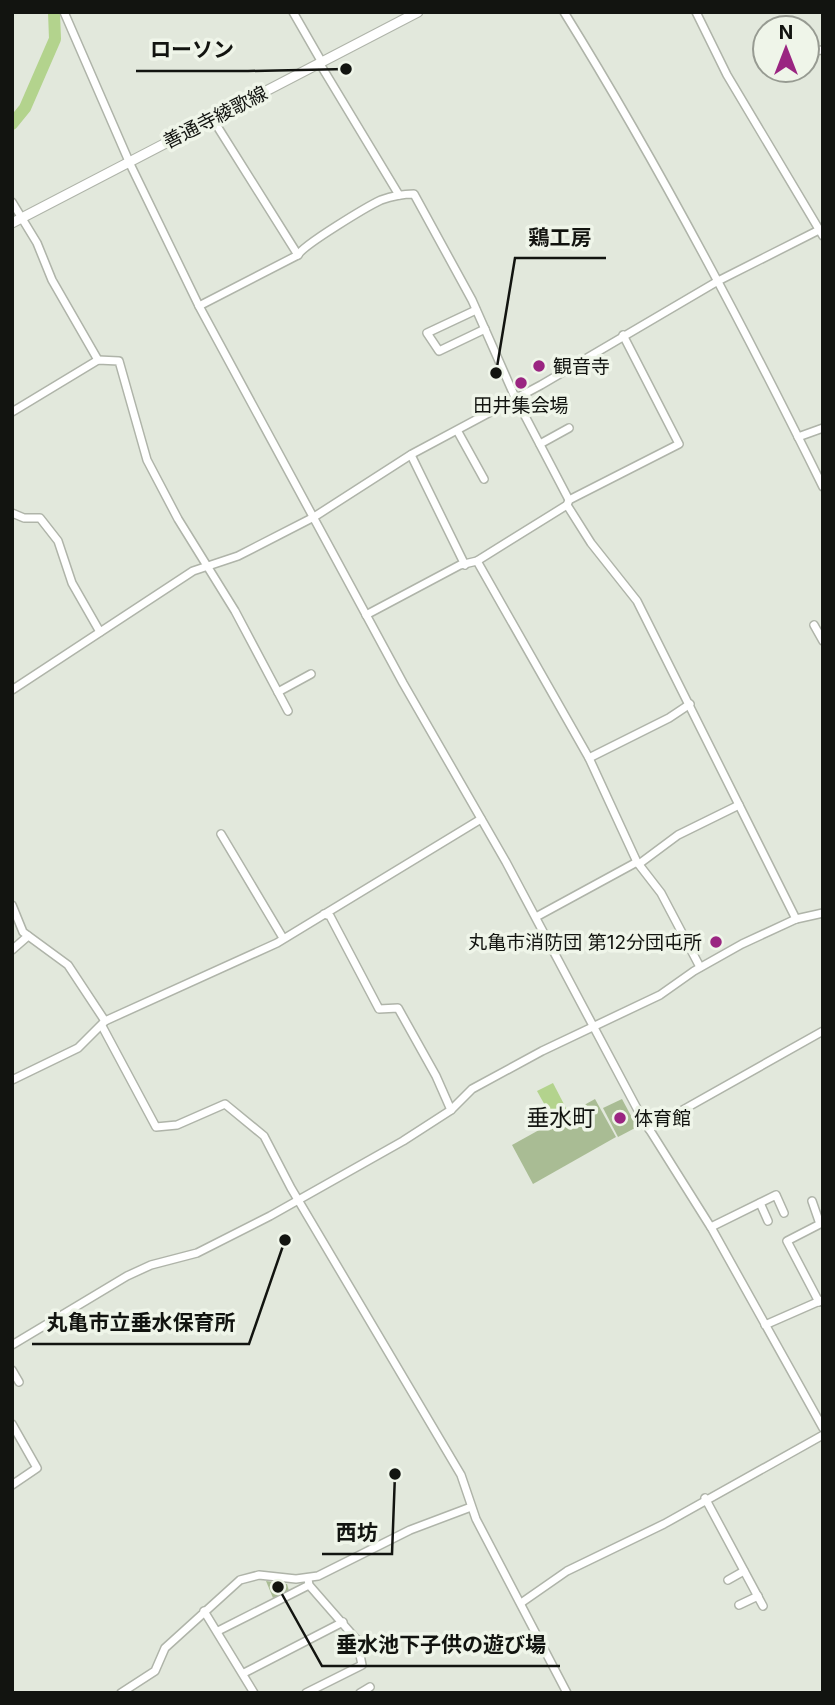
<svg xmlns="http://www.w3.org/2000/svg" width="835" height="1705" font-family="Inter,'Noto Sans JP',sans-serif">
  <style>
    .green { fill: #a9bc94 }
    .water { fill: #b3d38d }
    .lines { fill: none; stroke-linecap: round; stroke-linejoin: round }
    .river { stroke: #b3d38d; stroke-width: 12 }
    .minor-casing { stroke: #afb4a9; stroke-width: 10 }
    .major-casing { stroke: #afb4a9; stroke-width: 11 }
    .minor { stroke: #fff; stroke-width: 7 }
    .major { stroke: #fff; stroke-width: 9 }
    .poi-dot { fill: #9a2581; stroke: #eff5e9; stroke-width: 2.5 }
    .labels { text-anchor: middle; stroke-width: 7; stroke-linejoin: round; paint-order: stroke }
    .street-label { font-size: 19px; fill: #121410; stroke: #eff5e9 }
    .poi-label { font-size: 19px; fill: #121410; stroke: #eff5e9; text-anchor: start }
    .quarter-label { font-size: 23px; fill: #121410; stroke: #eff5e9 }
    .leader { fill: none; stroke: #121410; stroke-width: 2.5 }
    .callout-dot { fill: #121410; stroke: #eff5e9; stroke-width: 2.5 }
    .callout-label { font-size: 21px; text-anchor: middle; font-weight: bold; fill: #121410; stroke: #eff5e9; stroke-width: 7; stroke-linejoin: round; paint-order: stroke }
  </style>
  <rect width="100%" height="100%" fill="#e2e8dc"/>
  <!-- green -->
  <g class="green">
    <path d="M595,1099L616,1137L533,1184L512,1145Z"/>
    <path d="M622,1099L637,1127L618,1137L603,1108Z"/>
    <path d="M266,1581L287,1584L289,1591L273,1598Z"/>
  </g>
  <!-- water -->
  <path class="water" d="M553,1083L567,1110L552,1118L537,1091Z"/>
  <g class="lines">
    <!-- river -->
    <path class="river" d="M12,124L25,108L55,39L54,12"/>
    <defs>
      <g id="minor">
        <path d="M64,12L131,166L199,306L403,683L506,862L641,1116L712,1229L823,1428"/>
        <path d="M293,12L320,59V64L399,195"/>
        <path d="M564,12C659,165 743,325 823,487"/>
        <path d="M696,12L727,75L823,236"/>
        <path d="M811,51L823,50"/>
        <path d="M212,118L298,255"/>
        <path d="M12,202L37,243L52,280L98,360"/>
        <path d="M199,306L298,255C303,245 368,206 381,200C392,196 403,194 414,194L472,300L514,395L569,500"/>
        <path d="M476,310L427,333L439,351L485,329"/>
        <path d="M12,412L98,360L119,361L147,460L178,519L235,611L288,711"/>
        <path d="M458,432L484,479"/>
        <path d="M798,437L823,428"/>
        <path d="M540,444L569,428"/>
        <path d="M411,455L465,565"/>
        <path d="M567,505L591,543L637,601L796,919"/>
        <path d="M12,513L24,518H40L58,541L72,583L100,632"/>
        <path d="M477,561L589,758L637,862L661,893L700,967"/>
        <path d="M366,615L460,565L477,561L567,505L569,500L679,444L623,335"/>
        <path d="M814,625L823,641"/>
        <path d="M12,690L193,571L238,556L314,517L412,454L541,385L718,281L819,230"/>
        <path d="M278,692L311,674"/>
        <path d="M589,758L669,718L690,704"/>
        <path d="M221,834L283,938"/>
        <path d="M639,864L678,835L739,805"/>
        <path d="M12,905L23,932L68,965L105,1021"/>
        <path d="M324,914L330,916L379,1009L398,1008L436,1076L451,1110"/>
        <path d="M536,917L637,862"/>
        <path d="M12,950L28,936"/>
        <path d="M102,1026L156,1127L177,1125L225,1104L264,1136L291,1188L461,1475L476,1519L567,1693"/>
        <path d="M12,1080L78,1048L105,1021L277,943L481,819"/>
        <path d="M649,1129L823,1031"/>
        <path d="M812,1201L820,1224L787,1241L819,1302"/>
        <path d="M760,1203L768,1221"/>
        <path d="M711,1227L776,1195L784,1213"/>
        <path d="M765,1325L822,1300"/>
        <path d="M12,1345L127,1276L151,1265L197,1253L270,1216L403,1141L451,1110L472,1089L542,1051L660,995L694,971L742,944L796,919L823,913"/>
        <path d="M12,1370L19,1382"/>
        <path d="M12,1424L37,1468L12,1485"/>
        <path d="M705,1498L763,1606"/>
        <path d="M728,1580L744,1571"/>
        <path d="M521,1603L567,1571L664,1524L823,1435"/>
        <path d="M739,1605L758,1596"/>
        <path d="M204,1611L254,1693"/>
        <path d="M218,1631L309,1585"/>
        <path d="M244,1673L343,1622"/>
        <path d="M121,1693L155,1671L165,1648L240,1580L259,1575L296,1579L318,1576L410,1530L471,1507"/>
        <path d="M306,1693L362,1665L357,1640L309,1585L308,1579"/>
        <path d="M360,1693L370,1687"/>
      </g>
      <path id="major" d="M12,223L418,12"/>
    </defs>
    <!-- minor casing -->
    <use href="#minor" class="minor-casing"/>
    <!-- major casing -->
    <use href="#major" class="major-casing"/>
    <!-- minor -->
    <use href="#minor" class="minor"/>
    <!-- major -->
    <use href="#major" class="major"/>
  </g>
  <!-- markers -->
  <g class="poi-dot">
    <circle cx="539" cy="366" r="7"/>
    <circle cx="521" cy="383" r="7"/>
    <circle cx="716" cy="942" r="7"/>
    <circle cx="620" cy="1118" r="7"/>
  </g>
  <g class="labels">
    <!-- street labels -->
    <g class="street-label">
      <text transform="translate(215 117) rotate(-27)" y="7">善通寺綾歌線</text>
    </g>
    <!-- poi labels -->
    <g class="poi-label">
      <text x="553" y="373">観音寺</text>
      <text x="521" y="412" text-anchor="middle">田井集会場</text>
      <text x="702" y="949" text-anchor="end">丸亀市消防団 第12分団屯所</text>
      <text x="634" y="1125">体育館</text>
    </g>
    <!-- quarter labels -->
    <g class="quarter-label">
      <text x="561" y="1126">垂水町</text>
    </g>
  </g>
  <!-- callouts -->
  <path class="leader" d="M346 69L248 71H136M496 373L515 258H606M285 1240L249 1344H32M395 1474L392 1554H322M278 1587L322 1666H560"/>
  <g class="callout-dot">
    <circle cx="346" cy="69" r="7"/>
    <circle cx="496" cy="373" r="7"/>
    <circle cx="285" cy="1240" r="7"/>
    <circle cx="395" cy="1474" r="7"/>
    <circle cx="278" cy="1587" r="7"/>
  </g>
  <g class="callout-label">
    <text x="192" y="57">ローソン</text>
    <text x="560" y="245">鶏工房</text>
    <text x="141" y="1330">丸亀市立垂水保育所</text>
    <text x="357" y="1540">西坊</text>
    <text x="441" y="1652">垂水池下子供の遊び場</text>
  </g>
  <!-- border -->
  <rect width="835" height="1705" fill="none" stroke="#121410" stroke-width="28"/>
  <!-- north arrow -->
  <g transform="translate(786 49)"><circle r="33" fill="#eff5e9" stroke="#979b92" stroke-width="2"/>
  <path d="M0-5L12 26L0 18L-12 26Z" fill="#9a2581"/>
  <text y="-10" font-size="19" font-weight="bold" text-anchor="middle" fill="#121410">N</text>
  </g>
</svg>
